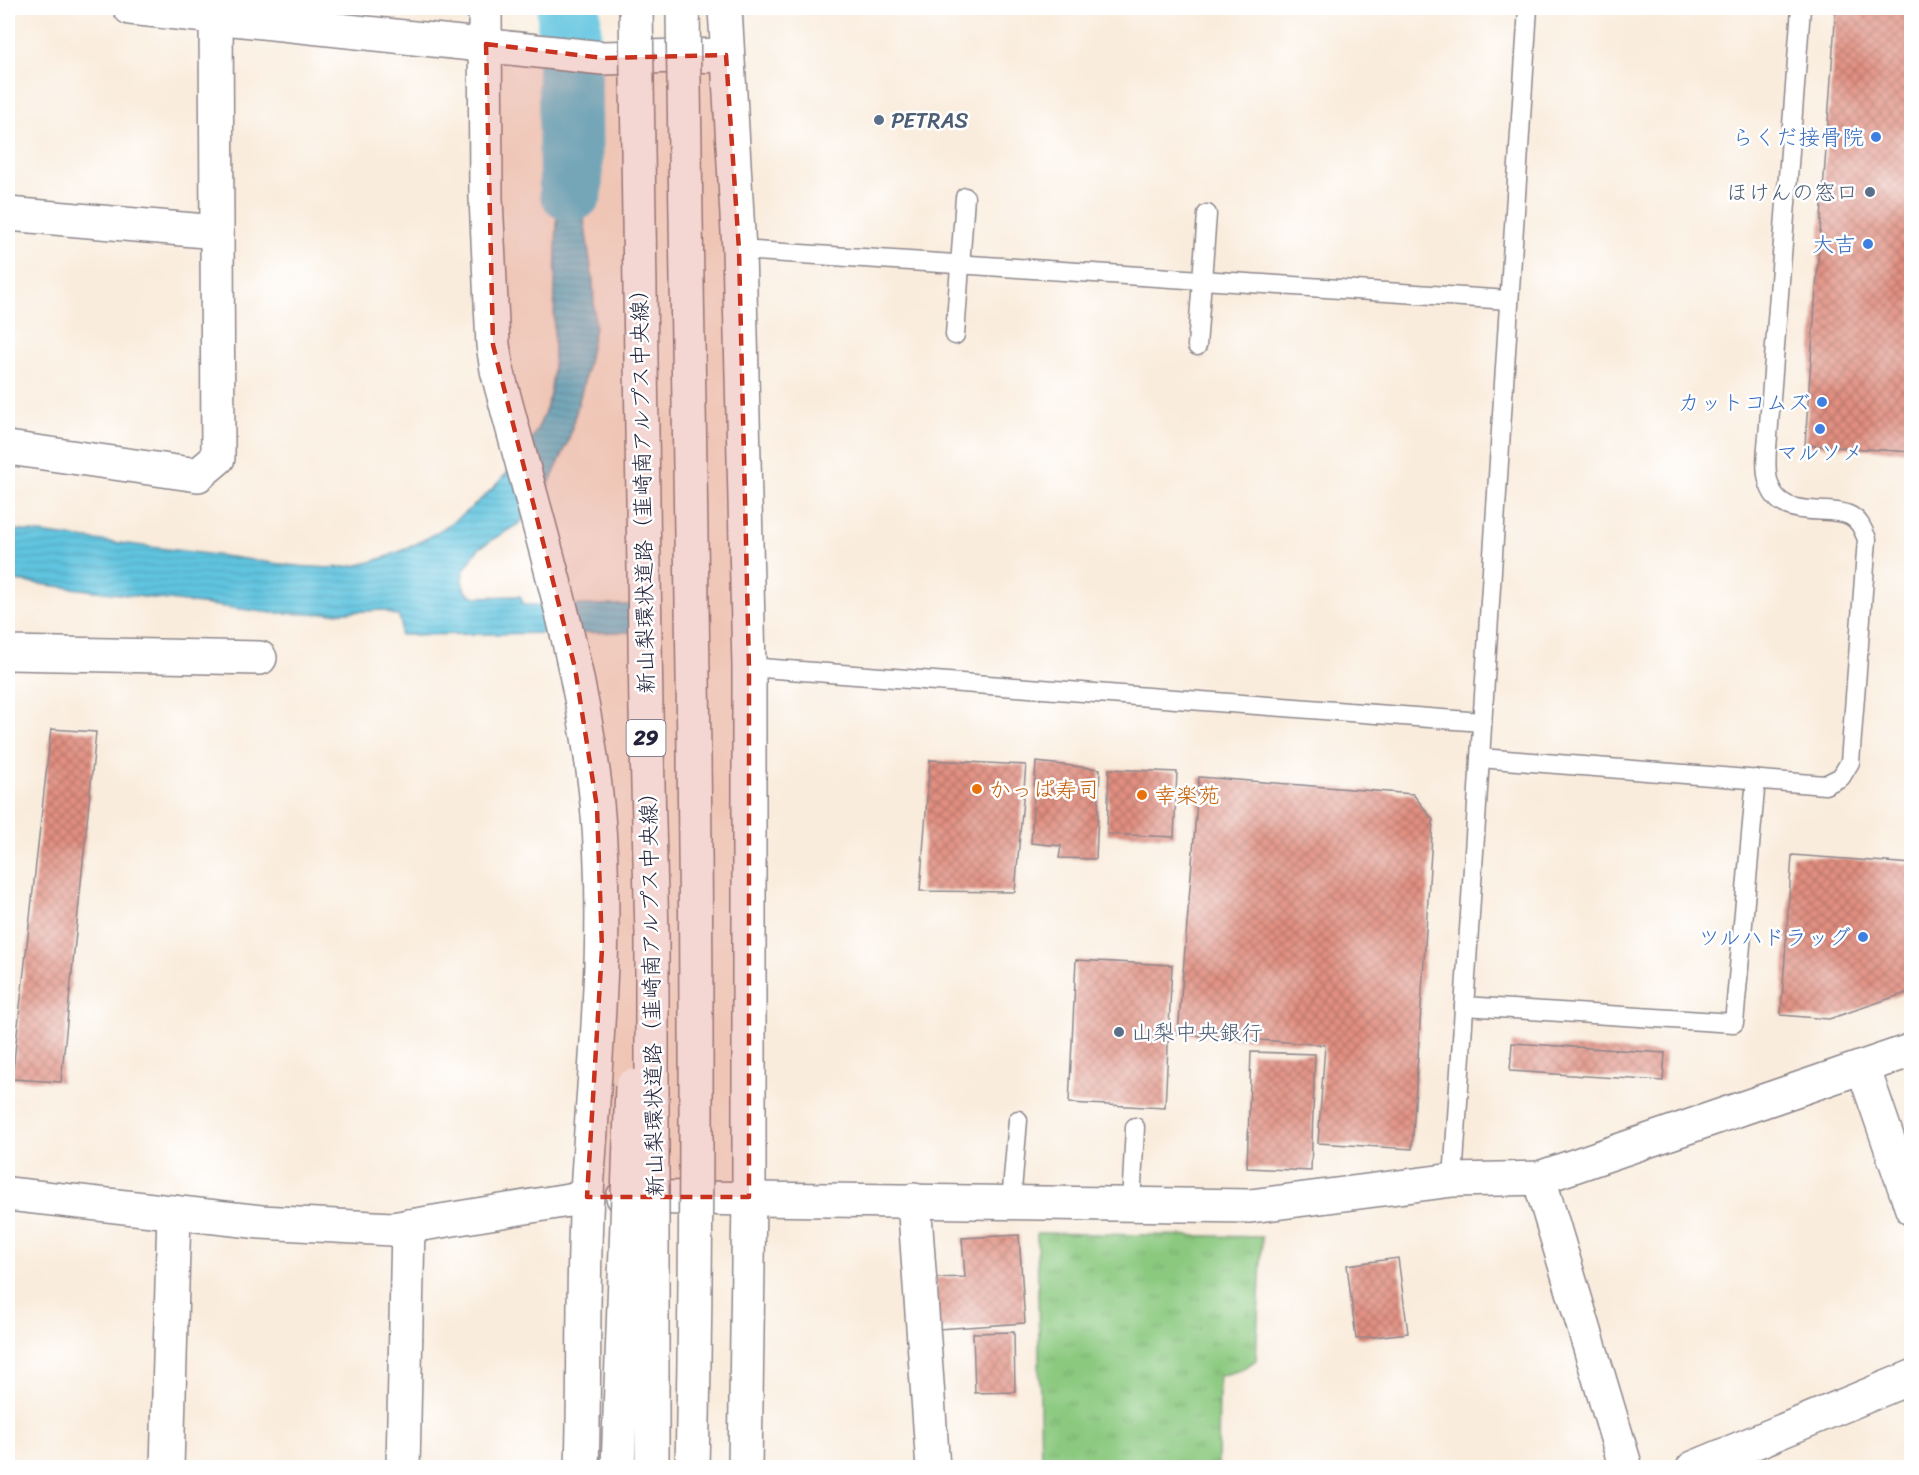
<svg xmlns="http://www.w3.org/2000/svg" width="1919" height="1475" font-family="Sriracha,'Klee One',sans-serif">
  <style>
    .park { fill: url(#park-tufts); stroke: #56765d; stroke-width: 1.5 }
    .water { fill: url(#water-rules); stroke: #42738d; stroke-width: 1.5 }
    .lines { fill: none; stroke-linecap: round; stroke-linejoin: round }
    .river { stroke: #61c4df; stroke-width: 64 }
    .building { fill: url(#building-cross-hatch) }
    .lane-casing { stroke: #8e878c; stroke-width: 21 }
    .street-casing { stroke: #8e878c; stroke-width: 36 }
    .secondary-casing { stroke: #8e878c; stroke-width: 36 }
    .lane { stroke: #fff; stroke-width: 18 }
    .street { stroke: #fff; stroke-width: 33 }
    .secondary { stroke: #fff; stroke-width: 33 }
    .highway-bridge-casing { stroke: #8e878c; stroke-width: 36; stroke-linecap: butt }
    .highway-bridge { stroke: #fff; stroke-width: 33 }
    .marked { fill: #c8321e; fill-opacity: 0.2; stroke: #c8321e; stroke-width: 4.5; stroke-dasharray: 12 8; stroke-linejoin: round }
    .service-dot { fill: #5c6f8a; stroke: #fff; stroke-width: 2 }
    .shop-dot { fill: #3f7fe0; stroke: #fff; stroke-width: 2 }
    .food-dot { fill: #e8710a; stroke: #fff; stroke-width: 2 }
    .labels { text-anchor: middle; stroke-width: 5; stroke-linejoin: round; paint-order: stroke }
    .shield { fill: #fff; stroke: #646476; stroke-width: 1.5 }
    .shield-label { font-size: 21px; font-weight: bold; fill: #22223b }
    .service-label { font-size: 22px; fill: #4e5e75; stroke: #fff; text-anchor: start }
    .shop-label { font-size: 22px; fill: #366cbe; stroke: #fff; text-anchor: end }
    .street-label { font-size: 22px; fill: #22223b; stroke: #fff }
    .food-label { font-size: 22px; fill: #c56008; stroke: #fff; text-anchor: start }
  </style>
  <defs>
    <pattern id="park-tufts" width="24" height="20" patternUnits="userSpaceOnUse" patternTransform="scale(1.5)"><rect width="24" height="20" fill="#8bc97f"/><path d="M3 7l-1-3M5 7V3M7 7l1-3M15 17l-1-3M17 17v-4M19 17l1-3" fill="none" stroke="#78ac6f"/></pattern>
    <pattern id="water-rules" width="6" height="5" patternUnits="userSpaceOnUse" patternTransform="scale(1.5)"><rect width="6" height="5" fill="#61c4df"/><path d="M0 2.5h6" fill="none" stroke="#54a8c0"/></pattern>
    <pattern id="building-cross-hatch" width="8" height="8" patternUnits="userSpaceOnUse" patternTransform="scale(1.5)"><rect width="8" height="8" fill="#e18f80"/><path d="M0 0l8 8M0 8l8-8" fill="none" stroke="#b6746a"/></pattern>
  </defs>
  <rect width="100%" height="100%" fill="#fff"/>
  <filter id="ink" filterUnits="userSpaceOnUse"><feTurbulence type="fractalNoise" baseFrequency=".0167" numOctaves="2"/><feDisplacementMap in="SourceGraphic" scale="12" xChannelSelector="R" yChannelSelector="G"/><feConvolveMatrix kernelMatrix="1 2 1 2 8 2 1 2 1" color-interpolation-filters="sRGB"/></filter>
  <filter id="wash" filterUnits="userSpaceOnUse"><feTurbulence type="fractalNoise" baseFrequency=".008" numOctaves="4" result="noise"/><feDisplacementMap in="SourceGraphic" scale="24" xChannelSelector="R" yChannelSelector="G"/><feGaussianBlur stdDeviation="1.35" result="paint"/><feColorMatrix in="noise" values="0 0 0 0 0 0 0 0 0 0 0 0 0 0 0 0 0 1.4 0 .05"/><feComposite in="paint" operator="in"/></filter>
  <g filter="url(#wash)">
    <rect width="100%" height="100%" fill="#f9ecdc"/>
    <!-- park -->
    <path class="park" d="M1037,1233L1262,1237L1256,1360L1241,1370L1219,1376L1218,1467H1041Z"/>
    <!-- water -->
    <path class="water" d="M576,101L579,185L593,282L595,327L583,386L568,442L548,486L520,523L479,548L463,571L462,582L465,591L475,597L520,596L524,605H649L635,632L400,635L401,623L399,617L383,610L313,614L273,613L8,580V529C79,538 151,547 223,556C264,561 318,573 358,565C433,550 521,480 546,409C555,383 554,350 554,323C555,276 557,230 558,183L563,158L562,102Z"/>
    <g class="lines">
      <!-- river -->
      <path class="river" d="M569,8L571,190"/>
    </g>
    <g id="blocks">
      <!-- building -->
      <g class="building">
        <path d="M1836,8H1912V452L1805,445Z"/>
        <path d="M51,729L96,732L61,1082L12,1079Z"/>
        <path d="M1910,752L1912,753V795H1907Z"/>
        <path d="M930,760L1026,765L1015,892L920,891Z"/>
        <path d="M1036,762L1100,769L1096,859L1059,858L1061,846L1031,843Z"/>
        <path d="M1109,769L1177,772L1174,837L1107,834Z"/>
        <path d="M1199,777L1413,794L1433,820L1412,1149L1318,1143L1325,1045L1178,1034Z"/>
        <path d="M1792,855L1912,864V991L1829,1019L1781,1015Z"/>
        <path d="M1076,960L1172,965L1165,1108L1069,1103Z"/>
        <path d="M1512,1043L1665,1053L1663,1081L1510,1071Z"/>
        <path d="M1251,1052L1315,1054L1311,1171L1247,1168Z"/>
        <path d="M1019,1235L1025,1323L938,1329L935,1278L965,1277L962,1238Z"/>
        <path d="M1398,1258L1408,1333L1356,1339L1347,1265Z"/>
        <path d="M1014,1332L1015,1392L975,1393L973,1333Z"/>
      </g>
    </g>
  </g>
  <g filter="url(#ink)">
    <use href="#blocks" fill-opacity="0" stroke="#8e878c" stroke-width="1.5"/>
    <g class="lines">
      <defs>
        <g id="lane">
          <path d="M739,250L1509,300"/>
          <path d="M955,335L965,197"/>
          <path d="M1197,346L1207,214"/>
          <path d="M749,667L1482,722"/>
          <path d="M1480,758L1825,785L1841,777L1850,762L1867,539C1863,530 1860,521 1851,516C1827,503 1778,524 1768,480C1764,463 1768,441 1769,424L1801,8"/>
          <path d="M1464,1006L1734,1023L1756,779"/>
          <path d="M1453,1180L1528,8"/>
          <path d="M1011,1202L1018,1120"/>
          <path d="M1131,1204L1135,1127"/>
        </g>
        <g id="street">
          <path d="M130,8L603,58L726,55"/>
          <path d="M8,214L217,232"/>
          <path d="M8,448L198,475L218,458L216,8"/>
          <path d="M8,653L260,658"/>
          <path d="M1863,1067L1912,1209"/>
          <path d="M1539,1178L1626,1468"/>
          <path d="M8,1194L261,1222L392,1229L587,1197"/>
          <path d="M914,1200L933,1468"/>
          <path d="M167,1468L174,1212"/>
          <path d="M403,1468L408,1226"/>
          <path d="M1693,1468L1912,1377"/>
        </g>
        <g id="secondary">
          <path d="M485,8L486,198L493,345L497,370C534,513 582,657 597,804C610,934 594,1065 587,1194C582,1285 585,1377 582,1468"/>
          <path d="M725,8L739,250L749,667V1197L745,1468"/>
          <path d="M623,1197L1250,1206L1453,1180L1539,1178L1912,1050"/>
        </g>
      </defs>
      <!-- lane casing -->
      <use href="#lane" class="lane-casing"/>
      <!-- street casing -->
      <use href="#street" class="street-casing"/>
      <!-- secondary casing -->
      <use href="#secondary" class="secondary-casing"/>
      <!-- lane -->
      <use href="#lane" class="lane"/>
      <!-- street -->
      <use href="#street" class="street"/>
      <!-- secondary -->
      <use href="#secondary" class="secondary"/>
      <defs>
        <g id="highway-bridge">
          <path d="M636,8L646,711L652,934V1468"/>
          <path d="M683,8C689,494 703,981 692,1468"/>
          <path d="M618,1468L632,1086"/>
        </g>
      </defs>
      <!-- highway-bridge casing -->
      <use href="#highway-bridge" class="highway-bridge-casing"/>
      <!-- highway-bridge -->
      <use href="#highway-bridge" class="highway-bridge"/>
    </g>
  </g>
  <!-- marked area -->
  <path class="marked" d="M486,44L603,58L726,55L739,250L749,667V1197H587L602,949L597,807L575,668L493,345Z"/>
  <!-- markers -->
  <g class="service-dot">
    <circle cx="879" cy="120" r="6"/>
    <circle cx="1870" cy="192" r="6"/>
    <circle cx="1119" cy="1032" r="6"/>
  </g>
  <g class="shop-dot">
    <circle cx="1876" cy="137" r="6"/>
    <circle cx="1868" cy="244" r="6"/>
    <circle cx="1822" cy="402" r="6"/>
    <circle cx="1820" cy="429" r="6"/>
    <circle cx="1863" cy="937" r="6"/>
  </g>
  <g class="food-dot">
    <circle cx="977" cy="789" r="6"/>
    <circle cx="1142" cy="795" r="6"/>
  </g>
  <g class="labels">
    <!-- shield labels -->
    <rect class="shield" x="626.5" y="720" width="39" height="36" rx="4.5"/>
    <g class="shield-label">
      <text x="646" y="745">29</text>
    </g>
    <!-- service labels -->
    <g class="service-label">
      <text x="891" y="128">PETRAS</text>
      <text x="1858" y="200" text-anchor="end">ほけんの窓口</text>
      <text x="1131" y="1040">山梨中央銀行</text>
    </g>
    <!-- shop labels -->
    <g class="shop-label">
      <text x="1864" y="145">らくだ接骨院</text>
      <text x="1856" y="252">大吉</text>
      <text x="1810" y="410">カットコムズ</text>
      <text x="1820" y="460" text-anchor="middle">マルソメ</text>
      <text x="1851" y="945">ツルハドラッグ</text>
    </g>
    <!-- street labels -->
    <g class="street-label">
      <text transform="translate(642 486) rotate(-91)" y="8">新山梨環状道路（韮崎南アルプス中央線）</text>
      <text transform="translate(651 989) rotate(-91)" y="8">新山梨環状道路（韮崎南アルプス中央線）</text>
    </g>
    <!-- food labels -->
    <g class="food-label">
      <text x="989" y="797">かっぱ寿司</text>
      <text x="1154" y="803">幸楽苑</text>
    </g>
  </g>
  <!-- margin -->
  <rect width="1919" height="1475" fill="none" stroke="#fff" stroke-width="30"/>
</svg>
